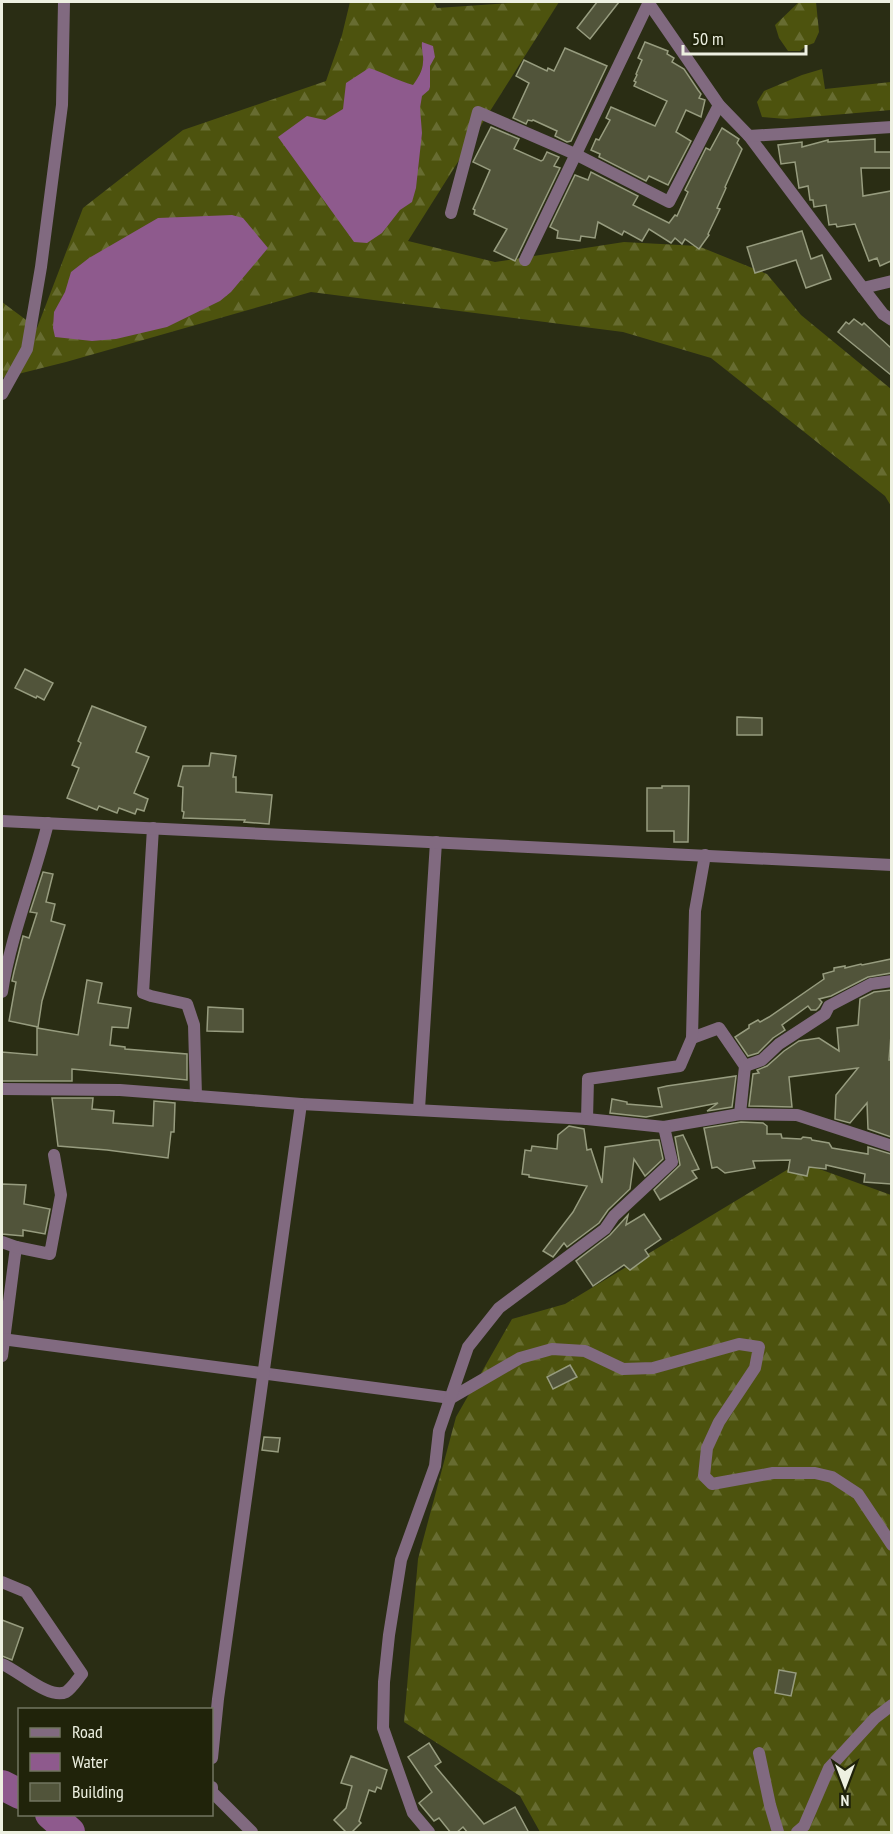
<svg xmlns="http://www.w3.org/2000/svg" width="893" height="1834" font-family="'PT Sans Narrow',sans-serif">
  <style>
    .forest { fill: url(#forest-firs) }
    .water { fill: #8e5a8d }
    .lines { fill: none; stroke-linecap: round; stroke-linejoin: round }
    .river { stroke: #8e5a8d; stroke-width: 30 }
    .building { fill: #51543a; stroke: #979c7f; stroke-width: 1.5 }
    .minor { stroke: #816a80; stroke-width: 12 }
    .tertiary { stroke: #816a80; stroke-width: 12 }
  </style>
  <defs>
    <pattern id="forest-firs" width="22" height="20" patternUnits="userSpaceOnUse" patternTransform="scale(1.5)"><rect width="22" height="20" fill="#4d530e"/><path d="M5 1l3.5 6h-7zM16 11l3.5 6h-7z" fill="#676c31"/></pattern>
  </defs>
  <rect width="100%" height="100%" fill="#2a2d14"/>
  <!-- forest -->
  <g class="forest">
    <path d="M350,2H434L437,8L525,2H559L408,241L495,262L624,242L698,246L767,274L801,315L891,389V506L885,496L711,358L623,332L311,292L66,362L2,378V302L37,328L83,208L183,130L326,81L342,35Z"/>
    <path d="M799,2H816L819,32L814,43L806,46L800,51H788L779,38L775,25Z"/>
    <path d="M822,69L825,89L891,82V110L786,119L762,117L757,102L764,91L802,75Z"/>
    <path d="M800,1162L891,1195V1832H540L520,1796L404,1722L418,1559L456,1417L512,1319L565,1304Z"/>
  </g>
  <!-- water -->
  <g class="water">
    <path d="M422,42L433,46L435,57L430,66V87L429,90L422,96L420,108L422,133L416,188L412,202L400,210L382,233L367,243L354,242L278,137L307,116L325,120L343,109L346,83L369,68C385,73 398,81 413,85C417,79 423,71 423,62C424,56 421,49 422,42Z"/>
    <path d="M232,215L243,218L268,248L231,292L220,301L167,327L116,339L92,341L55,337L53,328L54,312L65,292L71,272L89,258L158,218Z"/>
  </g>
  <g class="lines">
    <!-- river -->
    <g class="river">
      <path d="M2,1785L20,1794"/>
      <path d="M50,1814L70,1832"/>
    </g>
  </g>
  <!-- building -->
  <g class="building">
    <path d="M597,2H619L590,39L577,28Z"/>
    <path d="M645,42L668,51L667,54L674,58L672,62L684,69L698,90L701,94L699,98L705,100L701,117L686,110L676,132L691,141L668,185L649,176L646,181L599,157L600,154L591,150L596,139L599,140L610,120L606,118L611,107L655,126L667,101L634,86L636,82L634,81L637,75L636,74L642,60L638,58Z"/>
    <path d="M565,48L607,66L571,141L567,142L555,136L557,131L533,120L532,121L528,120L526,124L513,118L529,83L516,76L524,60L547,71L548,68L554,71Z"/>
    <path d="M491,127L519,139L514,149L541,161L543,160L547,152L559,157L554,166L560,168L515,261L494,251L507,229L474,214L475,210L473,209L490,170L473,162Z"/>
    <path d="M722,128L739,139L737,143L742,149L725,187L726,188L717,208L720,209L708,234L709,235L699,249L685,239L682,244L675,238L671,243L649,229L642,241L624,231L622,235L598,222L595,238L581,236L580,241L557,238L558,231L550,227L575,175L588,180L591,172L638,196L633,205L669,223L675,215L677,216L688,192L685,190L706,148L710,150Z"/>
    <path d="M875,139V152H891V168H861L863,196L891,191V261L880,266L877,258L869,261L855,224L837,227L836,224L829,225L826,205L814,207L813,200H810L808,186L799,188L795,162L781,164L778,145L802,142V147L828,140V142Z"/>
    <path d="M802,231L811,259L822,255L831,279L806,288L796,260L755,273L747,247Z"/>
    <path d="M854,319L862,325L864,323L891,348V375L838,332L846,322L849,324Z"/>
    <path d="M25,669L53,683L44,700L37,696L36,698L15,688Z"/>
    <path d="M92,706L146,727L136,752L149,757L134,793L148,799L144,811L137,809L135,814L119,808L117,813L99,806L97,810L67,798L79,768L72,765L81,743L78,741Z"/>
    <path d="M737,717L762,718V735H737Z"/>
    <path d="M211,753L236,756L233,777H236V792L272,795L269,824L244,822L245,820L183,818L184,812L182,811L183,787L178,786L183,766H209Z"/>
    <path d="M662,786H689L688,842H674V831H647V788H662Z"/>
    <path d="M43,872L53,874L46,902L55,904L51,921L65,925L42,1001L38,1027L9,1021L16,982L12,981L14,972L23,936L29,938L37,913L30,912Z"/>
    <path d="M891,959V973L868,977L831,996L819,999L822,1002L819,1007L816,1010H811L808,1006L782,1025L785,1030L773,1038L758,1053L748,1056L735,1037L749,1028V1025L758,1020L760,1022L769,1017L824,979L823,974L834,971V968L845,966V968L861,964L862,965Z"/>
    <path d="M87,980L102,983L98,1003L131,1008L128,1028L112,1027L110,1045L125,1047V1049L187,1054V1080L72,1069V1081H2V1052L37,1055V1028L78,1035Z"/>
    <path d="M891,990V1035L889,1060H891V1137L868,1129L867,1103L850,1123L835,1119L836,1095L858,1068L789,1077L792,1107L749,1106L753,1074L759,1073L757,1070L767,1066L784,1051L799,1041L819,1038L839,1051L837,1028L858,1025L860,999L874,992Z"/>
    <path d="M208,1007L243,1009V1032L207,1031Z"/>
    <path d="M736,1076L732,1107L707,1111L718,1103L646,1117L610,1113L612,1099L627,1102V1104L662,1107L658,1088L667,1086Z"/>
    <path d="M52,1098H93L92,1109L114,1111L113,1123L153,1126L154,1101L175,1103L174,1132H171L168,1158L107,1150L58,1146Z"/>
    <path d="M741,1122L763,1123L767,1126V1134H781L782,1138L801,1139L803,1137L811,1138L812,1140L829,1143L832,1148L868,1154V1147L891,1154V1184L864,1182L865,1174L826,1165V1169L809,1167L807,1176L788,1172L790,1160L753,1161L755,1168L725,1173L717,1167L712,1168L704,1128Z"/>
    <path d="M569,1126L584,1129L587,1150L591,1149L602,1183L605,1147L653,1140H659L663,1159L645,1176L634,1159L630,1189L608,1210L599,1223L567,1247L564,1243L553,1257L543,1251L573,1212L587,1186L529,1177V1175L522,1174L525,1150L531,1151L532,1146L557,1149L558,1135Z"/>
    <path d="M683,1135L699,1169L692,1171L697,1178L660,1200L654,1190L680,1165L675,1137Z"/>
    <path d="M2,1184L26,1185L24,1204L50,1209L45,1234L23,1230V1236L2,1234Z"/>
    <path d="M644,1214L661,1239L645,1250L649,1256L630,1270L624,1265L593,1286L576,1261L610,1235L628,1215L626,1225Z"/>
    <path d="M570,1365L577,1377L553,1389L547,1377Z"/>
    <path d="M264,1437L280,1438L278,1452L262,1450Z"/>
    <path d="M2,1620L23,1628L12,1660L2,1656Z"/>
    <path d="M779,1670L796,1673L791,1696L775,1693Z"/>
    <path d="M429,1743L441,1762L435,1766L484,1824L515,1807L529,1833H468L463,1827L456,1833H451L439,1818L434,1821L419,1803L432,1792L408,1757Z"/>
    <path d="M351,1756L387,1770L381,1789L377,1787L375,1792L369,1790L359,1821L361,1823L351,1833H347L334,1820L346,1808L352,1786L341,1783Z"/>
  </g>
  <g class="lines">
    <!-- minor -->
    <g class="minor">
      <path d="M648,2L719,105L749,136L863,288L883,314L892,320"/>
      <path d="M749,136L892,127"/>
      <path d="M451,213L478,112L575,154L669,202L719,105"/>
      <path d="M525,260L649,2"/>
      <path d="M863,288L892,281"/>
      <path d="M153,828L143,993L151,996L187,1004L194,1025L196,1096"/>
      <path d="M2,992C11,934 34,880 48,823"/>
      <path d="M692,1038L719,1028L745,1066L740,1114"/>
      <path d="M745,1066L762,1060L779,1044L825,1014L829,1006L871,984L892,981"/>
      <path d="M2,1089L120,1090L301,1104L587,1119L664,1127L740,1114L797,1115L892,1146"/>
      <path d="M419,1109L436,842"/>
      <path d="M587,1119L588,1079L680,1066L692,1038L695,911L705,855"/>
      <path d="M2,1242L16,1247L2,1356"/>
      <path d="M16,1247L50,1254L61,1195L54,1155"/>
      <path d="M2,1339L451,1398L520,1358L552,1349L585,1351L623,1369L653,1368L739,1344L759,1347L755,1368L719,1422L707,1448L704,1476L712,1484L773,1473H815L832,1477L858,1494L892,1545"/>
      <path d="M2,1582L26,1592L82,1674C77,1680 72,1688 66,1692C49,1700 18,1670 2,1664"/>
      <path d="M759,1753L770,1805L778,1832"/>
      <path d="M212,1758L218,1699L301,1104"/>
      <path d="M212,1787V1792L252,1832"/>
      <path d="M429,1832L413,1813L383,1728L384,1682L389,1635L401,1560L435,1466L439,1431L468,1347L499,1308L605,1229L614,1216L672,1162L664,1127"/>
      <path d="M797,1832L804,1826L829,1768L875,1718L892,1705"/>
    </g>
    <!-- tertiary -->
    <g class="tertiary">
      <path d="M2,394L27,349L41,267L62,105L64,2"/>
      <path d="M2,821L892,865"/>
    </g>
  </g>
  <!-- border -->
  <rect width="893" height="1834" fill="none" stroke="#edf0e1" stroke-width="6"/>
  <!-- legend -->
  <rect x="18" y="1708" width="195" height="108" fill="#20230a" stroke="#727560" stroke-width="1.5"/>
  <rect x="30" y="1728" width="30" height="9" fill="#816a80" stroke="#727560" stroke-width="1.5"/>
  <text x="72" y="1738" font-size="18" fill="#edf0e1">Road</text>
  <rect x="30" y="1753" width="30" height="18" fill="#8e5a8d" stroke="#727560" stroke-width="1.5"/>
  <text x="72" y="1768" font-size="18" fill="#edf0e1">Water</text>
  <rect x="30" y="1783" width="30" height="18" fill="#51543a" stroke="#727560" stroke-width="1.5"/>
  <text x="72" y="1798" font-size="18" fill="#edf0e1">Building</text>
  <!-- north arrow -->
  <g transform="translate(845 1786) rotate(180)" stroke="#20230a" stroke-width="4.5" paint-order="stroke">
  <path d="M0-4.5L10 22L0 15L-10 22Z" fill="#edf0e1"/>
  <text y="-9" font-size="16" font-weight="bold" text-anchor="middle" fill="#edf0e1">N</text>
  </g>
  <!-- scale -->
  <path d="M683 45v9h123v-9" fill="none" stroke="#edf0e1" stroke-width="3"/>
  <text x="692" y="45" font-size="18" fill="#edf0e1" stroke="#20230a" stroke-width="4.5" paint-order="stroke">50 m</text>
</svg>
